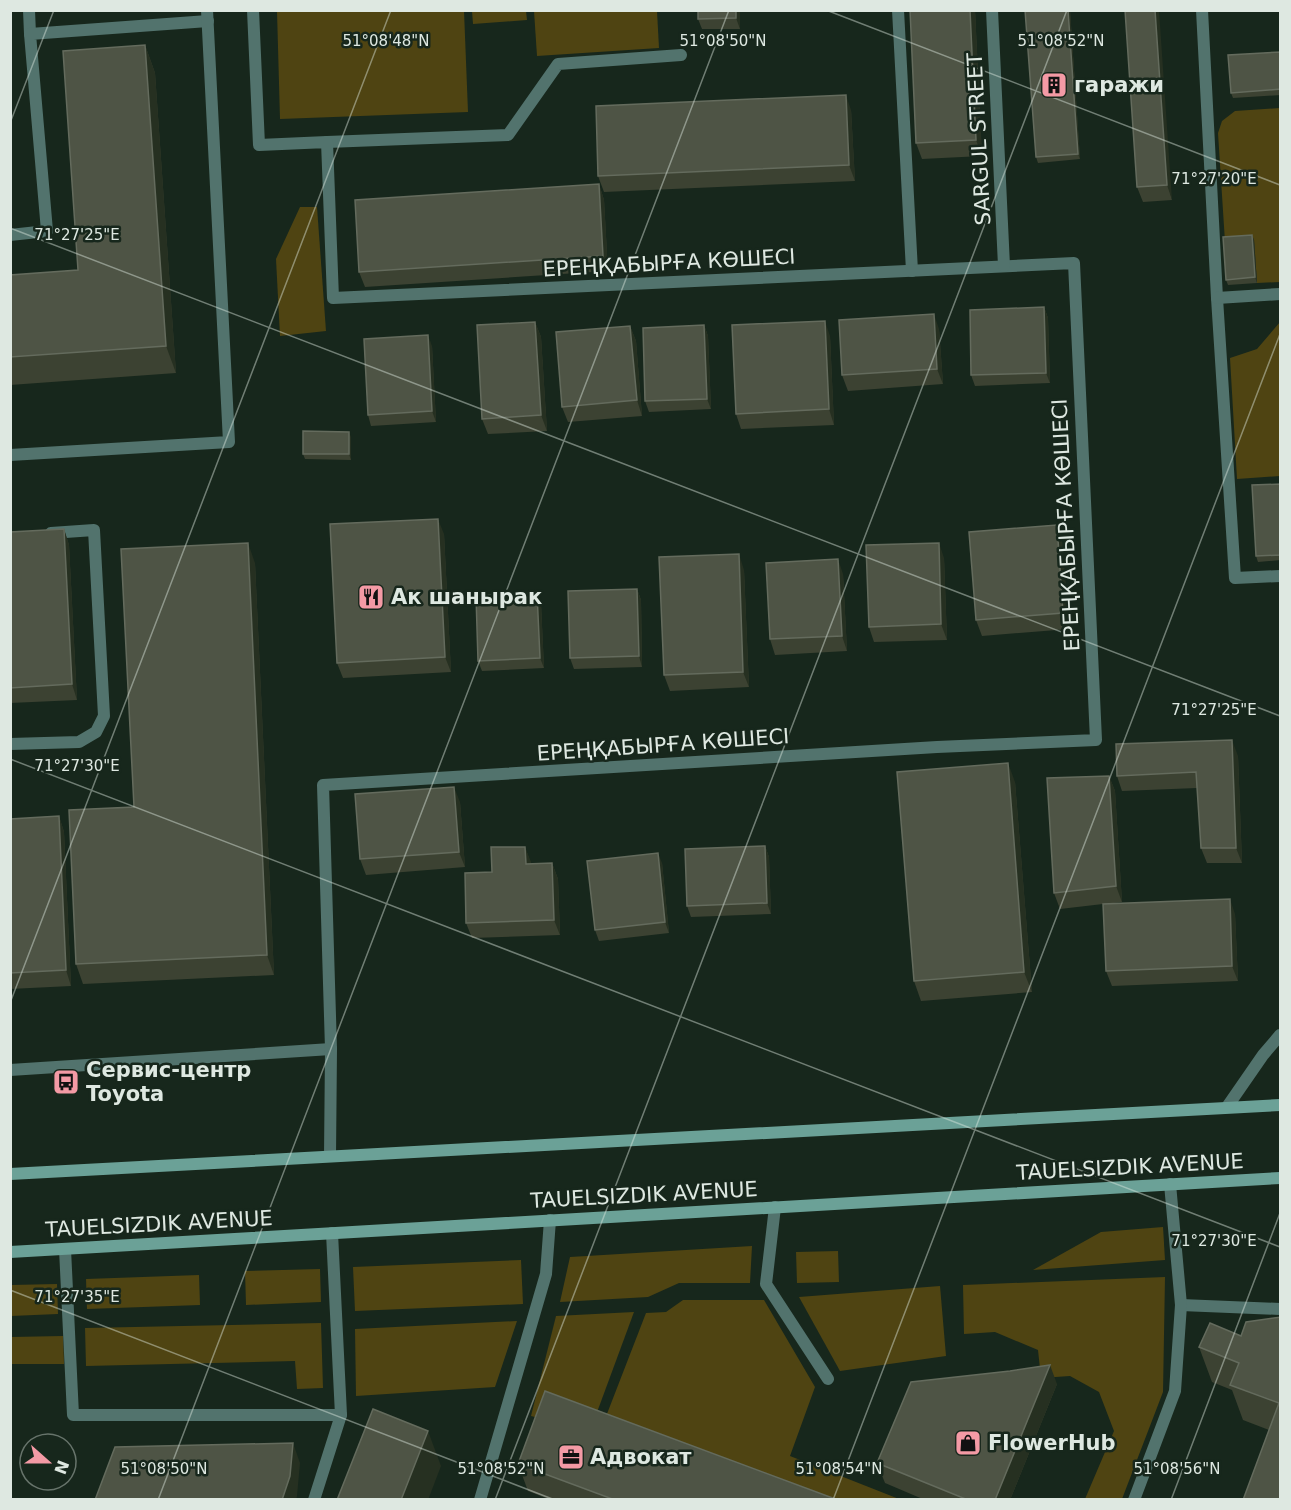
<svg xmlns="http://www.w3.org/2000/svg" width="1291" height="1510" font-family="'DejaVu Sans',sans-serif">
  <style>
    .green { fill: #4f4412 }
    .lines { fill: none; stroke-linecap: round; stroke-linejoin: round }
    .service { stroke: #52736d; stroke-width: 12 }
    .minor { stroke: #52736d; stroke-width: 12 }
    .secondary { stroke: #6ba197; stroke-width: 12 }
    .wall { fill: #3c4232 }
    .shaded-wall { fill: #263021 }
    .building { fill: #4e5445; stroke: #646b5d; stroke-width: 1.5 }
    .ticks { fill: none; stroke: #dee8e1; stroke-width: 1.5; stroke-opacity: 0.45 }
    .labels { text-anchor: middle; stroke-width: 5; stroke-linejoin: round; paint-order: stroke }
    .poi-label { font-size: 21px; font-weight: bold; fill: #dee8e1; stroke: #17271c; text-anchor: start }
    .street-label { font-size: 21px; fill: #dee8e1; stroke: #17271c }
    .ticks-label { font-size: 15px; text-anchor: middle; fill: #dee8e1; stroke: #17271c; stroke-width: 5; stroke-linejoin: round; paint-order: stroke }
  </style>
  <rect width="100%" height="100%" fill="#17271c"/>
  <!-- green -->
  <g class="green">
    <path d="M277,11H464L468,112L280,119Z"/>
    <path d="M472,11H526L527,20L473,24Z"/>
    <path d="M534,11H657L659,48L537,56Z"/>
    <path d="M1280,108V282L1257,283L1254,240L1225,242L1218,133L1222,121L1235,111Z"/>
    <path d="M300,207H317L326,331L280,336L276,259Z"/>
    <path d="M1280,322V476L1237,479L1230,358L1257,349Z"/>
    <path d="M1163,1227L1165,1260L1033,1270L1101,1232Z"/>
    <path d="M752,1246L750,1283H679L648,1297L560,1302L570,1257Z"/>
    <path d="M838,1251L839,1282L797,1283L796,1252Z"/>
    <path d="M521,1260L523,1304L355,1311L353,1267Z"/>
    <path d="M320,1269L321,1302L246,1305L245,1271Z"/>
    <path d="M199,1275L200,1305L87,1309L86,1279Z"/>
    <path d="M1165,1277L1163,1392L1122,1499H1085L1114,1431L1099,1392L1070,1376L1041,1378L1038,1350L995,1332L964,1334L963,1285Z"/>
    <path d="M57,1284L58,1314L11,1316V1285Z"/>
    <path d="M940,1286L946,1356L840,1371L799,1297Z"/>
    <path d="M683,1300H764L815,1387L790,1456L899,1499H812L605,1419L646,1313L666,1312Z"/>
    <path d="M634,1312L596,1415L555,1422L531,1416L556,1316Z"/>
    <path d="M517,1321L495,1387L356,1396L355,1329Z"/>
    <path d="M321,1323L323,1388L297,1389L295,1361L86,1366L85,1328Z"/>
    <path d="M63,1336L64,1364H11V1337Z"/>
  </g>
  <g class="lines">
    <!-- service -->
    <g class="service">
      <path d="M29,10L30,34"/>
      <path d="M898,10L912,271"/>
      <path d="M1202,10L1217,298L1235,578L1280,576"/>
      <path d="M327,142L508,135L558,64L681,55"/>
      <path d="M10,235L47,231L30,34L208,21"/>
      <path d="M1217,298L1280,294"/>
      <path d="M10,455L229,442L207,10"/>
      <path d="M10,744L79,742L96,732L104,716L94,530L51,533"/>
      <path d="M10,1070L331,1049"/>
      <path d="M1227,1107L1263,1055L1280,1035"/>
      <path d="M775,1207L766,1284L828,1379"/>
      <path d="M65,1249L73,1415H341"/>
      <path d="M1181,1305L1280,1309"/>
      <path d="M314,1500L341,1415L332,1233"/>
      <path d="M480,1500L546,1274L550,1220"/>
      <path d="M1134,1500L1175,1391L1181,1305L1170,1184"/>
    </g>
    <!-- minor -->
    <g class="minor">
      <path d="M253,10L259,145L327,142L333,298L1074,263L1096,740L937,747L323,785L331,1049L330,1156"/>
      <path d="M992,10L1004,266"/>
    </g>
    <!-- secondary -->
    <g class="secondary">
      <path d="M10,1174L1280,1105"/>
      <path d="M10,1252L1280,1178"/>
    </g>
  </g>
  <!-- wall -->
  <g class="wall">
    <path d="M740,10V29H702L698,19Z"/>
    <path d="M975,10L982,156L922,159L916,143Z"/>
    <path d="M1025,10H1070L1080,159L1038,163L1036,157Z"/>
    <path d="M1125,10L1172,200L1143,202L1137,187Z"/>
    <path d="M145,45L155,73L176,373L10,385V275L78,270Z"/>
    <path d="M1281,52V95L1233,98L1231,93Z"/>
    <path d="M851,110L855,181L604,192L598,176Z"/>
    <path d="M599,184L604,200L608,271L365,287L359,272Z"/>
    <path d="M1252,235L1254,240L1257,283L1228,285L1226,280Z"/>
    <path d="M1044,307L1048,318L1050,383L975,386L971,375Z"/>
    <path d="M535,322L541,337L547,431L488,434L482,419Z"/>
    <path d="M704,325L708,336L711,409L649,412L645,401Z"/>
    <path d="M630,326L636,341L642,416L568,422L562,407Z"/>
    <path d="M939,329L943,384L848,391L842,375Z"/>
    <path d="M830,336L834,425L741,429L736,414Z"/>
    <path d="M432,346L436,422L371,426L368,415Z"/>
    <path d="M351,437V460L305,459L303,454Z"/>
    <path d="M1281,484V560L1258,562L1256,556Z"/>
    <path d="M1057,525L1062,541L1069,629L982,636L976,620Z"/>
    <path d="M64,529L69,545L77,700L10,703V532Z"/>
    <path d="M444,534L451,672L343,678L337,663Z"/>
    <path d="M944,558L947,640L874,642L869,627Z"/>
    <path d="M255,563L274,975L83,984L76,964L134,807Z"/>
    <path d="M744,570L749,687L670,691L664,675Z"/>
    <path d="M843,574L847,651L775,655L770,639Z"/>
    <path d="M637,589L641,600L642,667L574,669L570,658Z"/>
    <path d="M537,593L541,604L544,668L482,671L478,661Z"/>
    <path d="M1238,756L1242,863H1207L1201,848L1197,788L1122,791L1117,776Z"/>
    <path d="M1109,776L1115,791L1122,902L1106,904L1235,914L1238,981L1112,986L1106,971L1103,904L1060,909L1054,893Z"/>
    <path d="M1015,782L1032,992L921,1001L914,981Z"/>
    <path d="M460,802L465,867L366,875L360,859Z"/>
    <path d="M59,816L64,832L71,986L10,989V819Z"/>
    <path d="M765,846L769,857L771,914L691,917L687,906Z"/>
    <path d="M525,847L531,864L552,863L558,879L560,935L472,938L466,923L492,872Z"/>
    <path d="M662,863L669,933L599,941L595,930Z"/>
    <path d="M1281,1317V1500L1269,1430L1243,1420L1232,1390L1212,1382L1199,1347L1241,1336Z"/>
    <path d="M1057,1384L1010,1500H925L885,1483L877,1463Z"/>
    <path d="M518,1464L838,1500H551L528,1491Z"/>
  </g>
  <!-- shaded-wall -->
  <g class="shaded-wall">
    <path d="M736,10H740V29L736,18Z"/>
    <path d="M970,10H975L982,156L976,140Z"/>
    <path d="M1068,10H1070L1080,159L1078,154Z"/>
    <path d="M1155,10H1159L1172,200L1167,185Z"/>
    <path d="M145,45L155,73L176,373L166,346Z"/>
    <path d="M846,95L851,110L855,181L849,165Z"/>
    <path d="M599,184L604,200L608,271L603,256Z"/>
    <path d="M1252,235L1254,240L1257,283L1255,277Z"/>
    <path d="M1044,307L1048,318L1050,383L1046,373Z"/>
    <path d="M934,314L939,329L943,384L937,369Z"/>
    <path d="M825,321L830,336L834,425L829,409Z"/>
    <path d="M535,322L541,337L547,431L541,415Z"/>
    <path d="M704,325L708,336L711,409L707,399Z"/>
    <path d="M630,326L636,341L642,416L637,400Z"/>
    <path d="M428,335L432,346L436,422L432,411Z"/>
    <path d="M349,432L351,437V460L349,454Z"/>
    <path d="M438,519L444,534L451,672L445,657Z"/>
    <path d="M1057,525L1062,541L1069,629L1063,613Z"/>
    <path d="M64,529L69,545L77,700L72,684Z"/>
    <path d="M248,543L255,563L274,975L267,955Z"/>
    <path d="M939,543L944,558L947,640L941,624Z"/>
    <path d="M739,554L744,570L749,687L743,672Z"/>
    <path d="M838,559L843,574L847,651L842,636Z"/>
    <path d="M637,589L641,600L642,667L639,656Z"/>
    <path d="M537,593L541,604L544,668L540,658Z"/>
    <path d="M1232,740L1238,756L1242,863L1236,848Z"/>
    <path d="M1008,763L1015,782L1032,992L1024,972Z"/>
    <path d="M1109,776L1115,791L1122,902L1116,886Z"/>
    <path d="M454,787L460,802L465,867L459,852Z"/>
    <path d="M59,816L64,832L71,986L66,970Z"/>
    <path d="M765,846L769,857L771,914L767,903Z"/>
    <path d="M525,847L531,862L532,880L526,864Z"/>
    <path d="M658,853L662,863L669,933L665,922Z"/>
    <path d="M552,863L558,879L560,935L554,920Z"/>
    <path d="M1230,899L1235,914L1238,981L1232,966Z"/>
    <path d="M1050,1365L1057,1384L1010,1500H995Z"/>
    <path d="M428,1431L441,1466L428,1500H401Z"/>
    <path d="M293,1443L300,1463L297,1496L296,1500H282Z"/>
  </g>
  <!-- building -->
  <g class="building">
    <path d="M698,10H736V18L698,19Z"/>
    <path d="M910,10H970L976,140L916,143Z"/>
    <path d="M1025,10H1068L1078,154L1036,157Z"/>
    <path d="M1125,10H1155L1167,185L1137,187Z"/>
    <path d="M145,45L166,346L10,357V275L78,270L63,51Z"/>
    <path d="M1281,52V89L1231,93L1228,55Z"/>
    <path d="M846,95L849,165L598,176L596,106Z"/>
    <path d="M599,184L603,256L359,272L355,200Z"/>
    <path d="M1252,235L1255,277L1226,280L1223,237Z"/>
    <path d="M1044,307L1046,373L971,375L970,310Z"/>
    <path d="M934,314L937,369L842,375L839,320Z"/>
    <path d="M825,321L829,409L736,414L732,325Z"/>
    <path d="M535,322L541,415L482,419L477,325Z"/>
    <path d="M704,325L707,399L645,401L643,328Z"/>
    <path d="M630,326L637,400L562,407L556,332Z"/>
    <path d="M428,335L432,411L368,415L364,339Z"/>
    <path d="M303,431L349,432V454H303Z"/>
    <path d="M1281,484V555L1256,556L1252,485Z"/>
    <path d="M438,519L445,657L337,663L330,524Z"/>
    <path d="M1057,525L1063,613L976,620L969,532Z"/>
    <path d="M64,529L72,684L10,688V532Z"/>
    <path d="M248,543L267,955L76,964L69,810L134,807L121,549Z"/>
    <path d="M939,543L941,624L869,627L866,545Z"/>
    <path d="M739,554L743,672L664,675L659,557Z"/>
    <path d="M838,559L842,636L770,639L766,563Z"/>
    <path d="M637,589L639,656L570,658L568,591Z"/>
    <path d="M537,593L540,658L478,661L476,596Z"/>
    <path d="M1232,740L1236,848H1201L1196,772L1117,776L1116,744Z"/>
    <path d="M1008,763L1024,972L914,981L897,772Z"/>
    <path d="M1109,776L1116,886L1054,893L1047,778Z"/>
    <path d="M454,787L459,852L360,859L355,794Z"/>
    <path d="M59,816L66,970L10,973V819Z"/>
    <path d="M765,846L767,903L687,906L685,849Z"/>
    <path d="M491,847H525L526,864L552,863L554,920L466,923L465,873L492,872Z"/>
    <path d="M658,853L665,922L595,930L587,861Z"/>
    <path d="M1230,899L1232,966L1106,971L1103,904Z"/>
    <path d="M1281,1317V1500H1243L1279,1403L1230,1385L1239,1363L1199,1347L1210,1323L1241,1336L1246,1322Z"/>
    <path d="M1050,1365L995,1500H968L877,1463L911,1382L1010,1371Z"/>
    <path d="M545,1391L838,1500H615L518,1464Z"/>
    <path d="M373,1409L428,1431L401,1500H337Z"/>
    <path d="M293,1443L290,1476L282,1500H95L115,1447Z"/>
  </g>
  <!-- ticks -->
  <path class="ticks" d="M826,10L1280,185M10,123L54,10M10,228L1280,716M10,759L1280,1247M10,1003L391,10M10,1290L555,1500M158,1500L729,10M495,1500L1067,10M833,1500L1280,334M1171,1500L1280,1213"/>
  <!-- icons -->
  <defs>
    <symbol id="building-square" viewBox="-11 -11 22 22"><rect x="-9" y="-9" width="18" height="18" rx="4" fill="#f49aa5" stroke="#17271c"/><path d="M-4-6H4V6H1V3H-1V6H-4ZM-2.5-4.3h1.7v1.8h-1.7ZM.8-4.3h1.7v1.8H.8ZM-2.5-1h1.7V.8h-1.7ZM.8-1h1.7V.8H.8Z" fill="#111"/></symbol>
    <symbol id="restaurant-square" viewBox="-11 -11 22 22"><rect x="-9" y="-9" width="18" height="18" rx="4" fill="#f49aa5" stroke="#17271c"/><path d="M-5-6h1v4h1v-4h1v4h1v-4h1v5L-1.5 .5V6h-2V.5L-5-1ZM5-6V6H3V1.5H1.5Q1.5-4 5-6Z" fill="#111"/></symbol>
    <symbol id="bus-square" viewBox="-11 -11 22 22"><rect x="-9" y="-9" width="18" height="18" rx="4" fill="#f49aa5" stroke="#17271c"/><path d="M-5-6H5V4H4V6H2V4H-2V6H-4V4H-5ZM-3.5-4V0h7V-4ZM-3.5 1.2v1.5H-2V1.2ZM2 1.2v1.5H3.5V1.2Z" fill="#111"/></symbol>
    <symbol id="shop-square" viewBox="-11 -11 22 22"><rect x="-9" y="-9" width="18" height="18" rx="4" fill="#f49aa5" stroke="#17271c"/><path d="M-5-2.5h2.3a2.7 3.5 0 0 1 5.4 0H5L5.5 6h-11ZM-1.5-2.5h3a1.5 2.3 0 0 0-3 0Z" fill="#111"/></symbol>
    <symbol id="office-square" viewBox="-11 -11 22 22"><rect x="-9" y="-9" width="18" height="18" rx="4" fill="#f49aa5" stroke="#17271c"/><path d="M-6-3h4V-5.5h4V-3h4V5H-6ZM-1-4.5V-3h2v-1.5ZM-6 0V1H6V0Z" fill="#111"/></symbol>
  </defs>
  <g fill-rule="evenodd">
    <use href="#building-square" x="1039" y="70" width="30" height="30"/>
    <use href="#restaurant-square" x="356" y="582" width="30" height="30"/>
    <use href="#bus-square" x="51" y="1067" width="30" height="30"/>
    <use href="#shop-square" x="953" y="1428" width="30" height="30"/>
    <use href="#office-square" x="556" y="1442" width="30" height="30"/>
  </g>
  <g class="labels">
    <!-- poi labels -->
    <g class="poi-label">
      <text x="1074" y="92">гаражи</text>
      <text x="391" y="604">Ак шанырак</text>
      <text x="86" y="1077">Сервис-центр<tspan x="86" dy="24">Toyota</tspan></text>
      <text x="988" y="1450">FlowerHub</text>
      <text x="590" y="1464">Адвокат</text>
    </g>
    <!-- street labels -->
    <g class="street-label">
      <text transform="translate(979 139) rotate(-93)" y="7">SARGUL STREET</text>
      <text transform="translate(669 263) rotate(-3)" y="7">ЕРЕҢҚАБЫРҒА КӨШЕСІ</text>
      <text transform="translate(1066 525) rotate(-93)" y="7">ЕРЕҢҚАБЫРҒА КӨШЕСІ</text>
      <text transform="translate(663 745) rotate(-4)" y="7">ЕРЕҢҚАБЫРҒА КӨШЕСІ</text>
      <text transform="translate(1130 1167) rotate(-3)" y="7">TAUELSIZDIK AVENUE</text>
      <text transform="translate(644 1195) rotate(-3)" y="7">TAUELSIZDIK AVENUE</text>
      <text transform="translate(159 1224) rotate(-3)" y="7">TAUELSIZDIK AVENUE</text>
    </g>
  </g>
  <g class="ticks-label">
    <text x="386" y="46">51°08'48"N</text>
    <text x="723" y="46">51°08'50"N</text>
    <text x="1061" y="46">51°08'52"N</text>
    <text x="1214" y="184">71°27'20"E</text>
    <text x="77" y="240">71°27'25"E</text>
    <text x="1214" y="715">71°27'25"E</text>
    <text x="77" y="771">71°27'30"E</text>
    <text x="1214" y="1246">71°27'30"E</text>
    <text x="77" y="1302">71°27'35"E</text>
    <text x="164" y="1474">51°08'50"N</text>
    <text x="501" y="1474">51°08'52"N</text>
    <text x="839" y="1474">51°08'54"N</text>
    <text x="1177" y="1474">51°08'56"N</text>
  </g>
  <!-- border -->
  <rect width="1291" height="1510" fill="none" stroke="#dee8e1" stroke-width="24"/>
  <!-- north arrow -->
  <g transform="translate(48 1462) rotate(111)"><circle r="28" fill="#17271c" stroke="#67746b" stroke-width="1.5"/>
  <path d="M0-4.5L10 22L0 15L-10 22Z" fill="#f49aa5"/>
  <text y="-9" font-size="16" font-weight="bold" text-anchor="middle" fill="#dee8e1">N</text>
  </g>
</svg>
